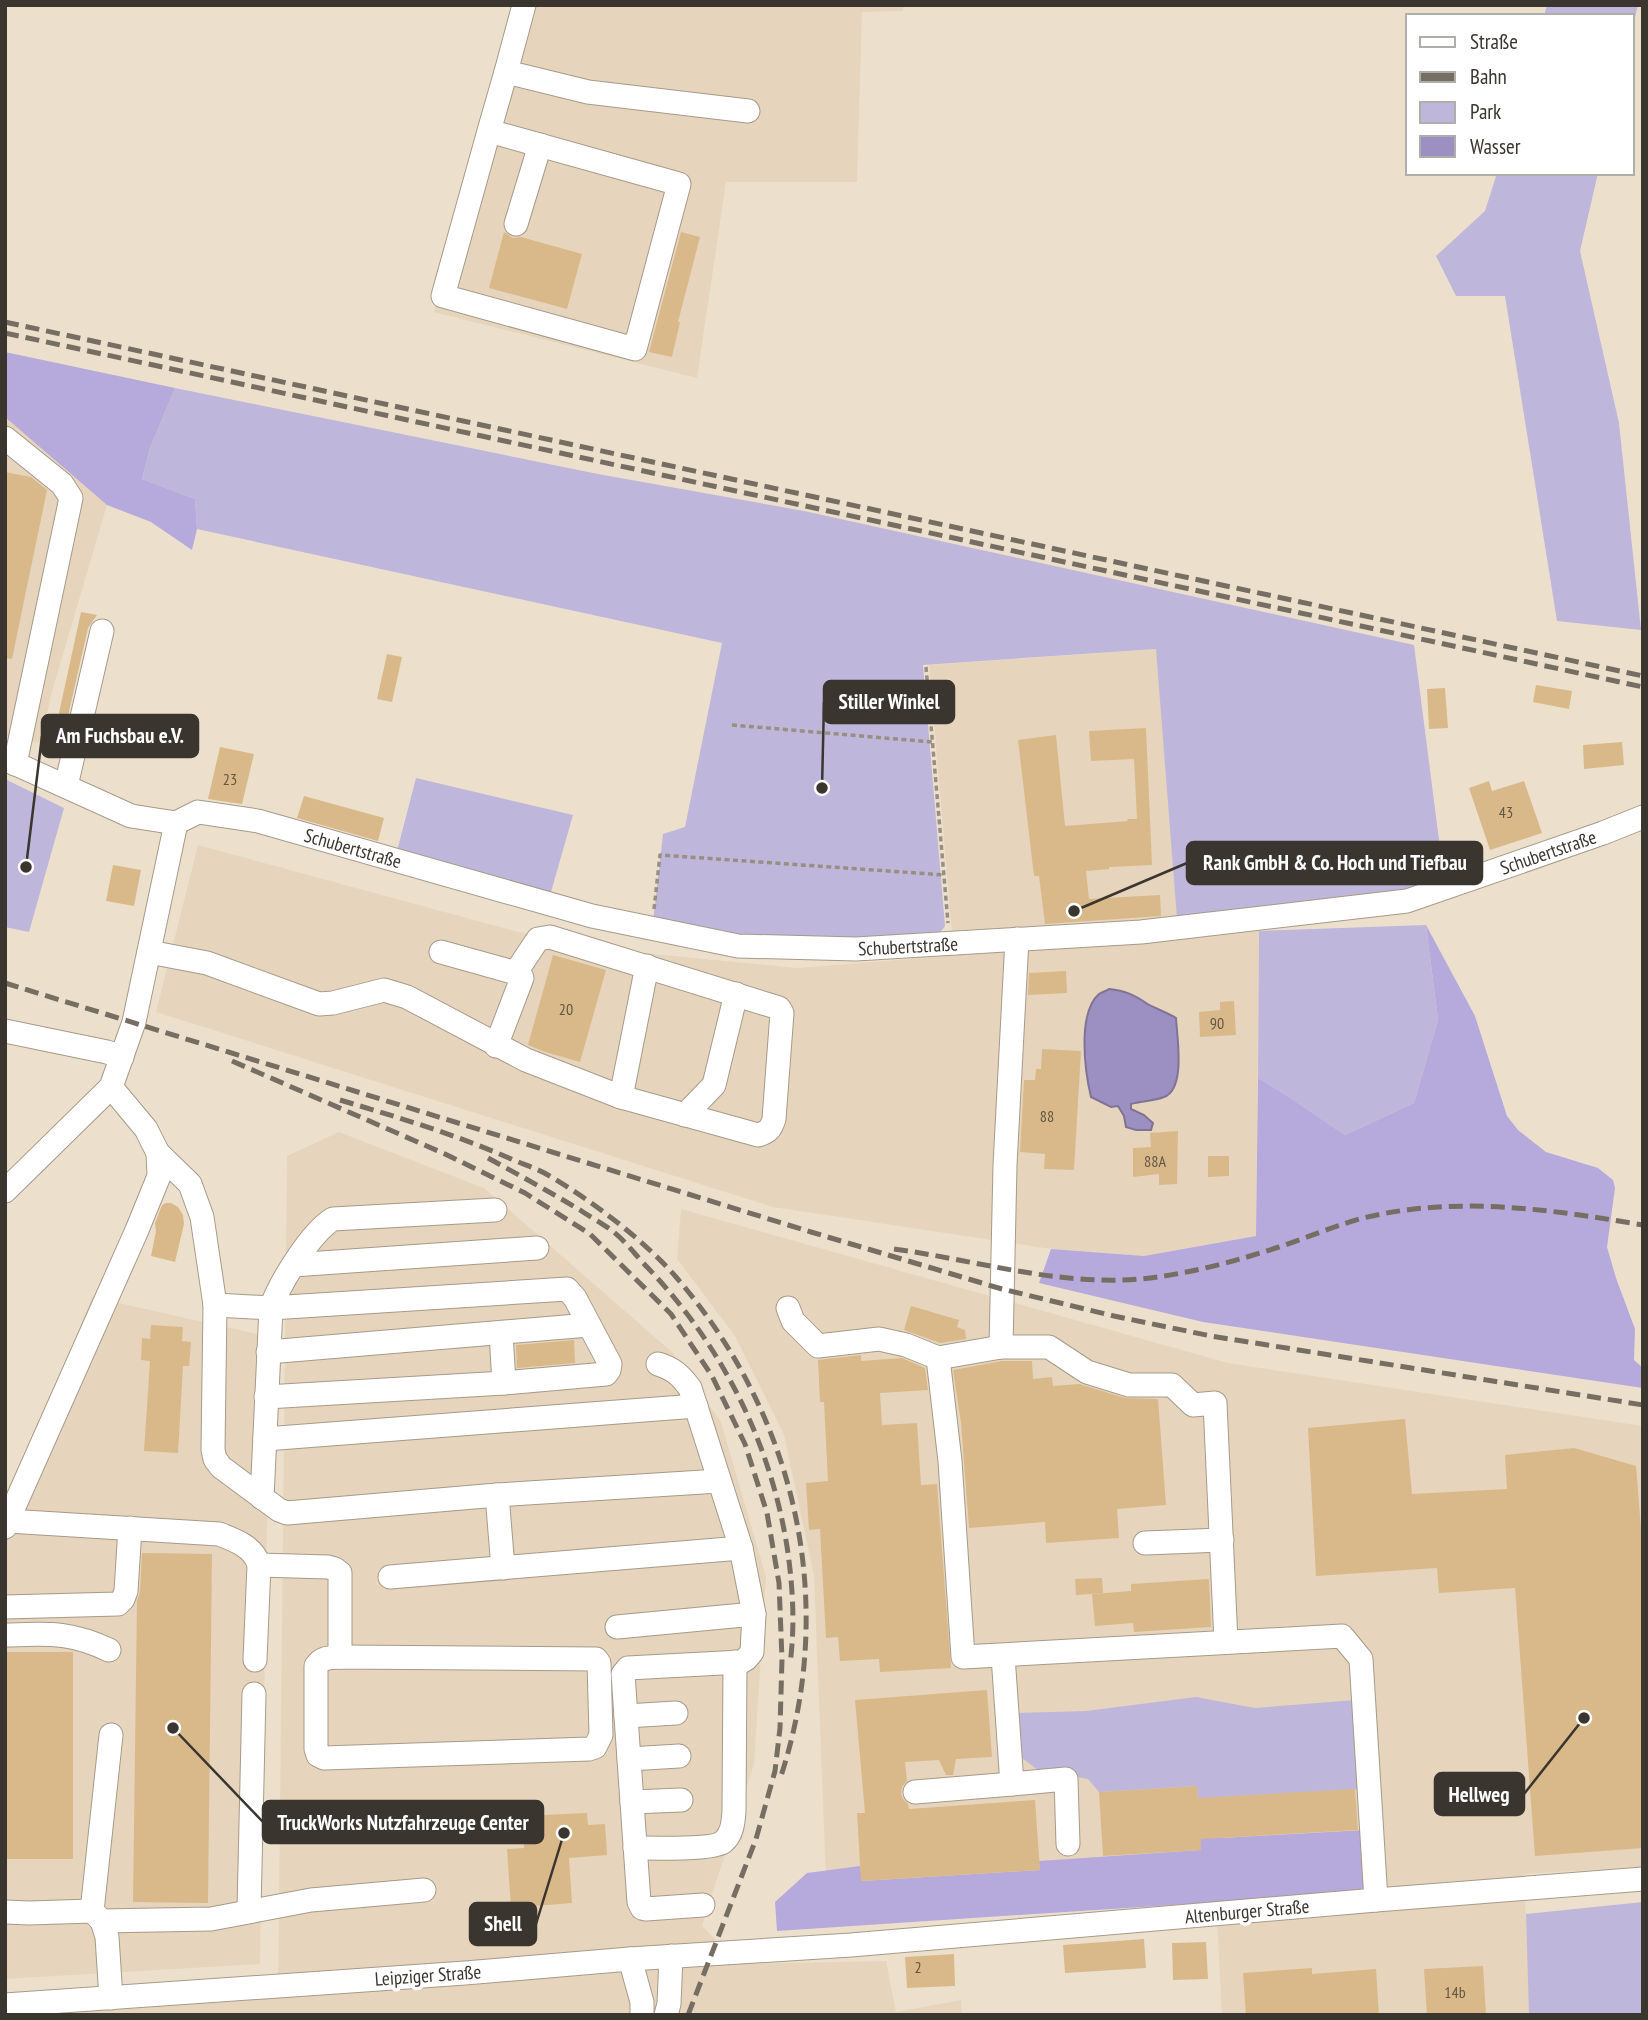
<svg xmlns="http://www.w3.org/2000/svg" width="1648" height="2020" font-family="'PT Sans Narrow',sans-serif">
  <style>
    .built { fill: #e6d5bc }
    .green { fill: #bfb6db }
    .forest { fill: #b6a9dc }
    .water { fill: #9c8fc1; stroke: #7f7495; stroke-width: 2 }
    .building { fill: #d9b989 }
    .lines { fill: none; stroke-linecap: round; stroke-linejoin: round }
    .minor-casing { stroke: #a69a89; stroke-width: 25 }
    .path { stroke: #988f82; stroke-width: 3.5; stroke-dasharray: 5 3.5; stroke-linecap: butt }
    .minor { stroke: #fff; stroke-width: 23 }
    .rail { stroke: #766e63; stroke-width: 5; stroke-dasharray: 14 7; stroke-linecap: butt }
    .labels { text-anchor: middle; stroke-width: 7; stroke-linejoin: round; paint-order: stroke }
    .number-label { font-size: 16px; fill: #625645 }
    .street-label { font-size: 19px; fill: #3a352e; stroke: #fff }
    .leader { fill: none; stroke: #3a352e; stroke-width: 2.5 }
    .callout-dot { fill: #3a352e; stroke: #fff; stroke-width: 2.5 }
    .callout { fill: #3a352e; stroke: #3a352e; stroke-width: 2.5 }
    .callout-label { font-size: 21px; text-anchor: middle; font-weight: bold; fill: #fff }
  </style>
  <rect width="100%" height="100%" fill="#ece0cd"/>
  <!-- built -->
  <g class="built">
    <path d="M515,5H903V11L862,12L857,182H726L697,378L434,312Z"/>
    <path d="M5,417L107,505L51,695L41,743L5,735Z"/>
    <path d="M1157,649L1177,919L952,934L929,665Z"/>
    <path d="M198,845L570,946L798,968L1259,931L1256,1236L1144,1256L1051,1249L773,1207L156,1012Z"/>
    <path d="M339,1132L484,1188L673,1353L721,1422L766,1577L754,1764L702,1926L739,1964L886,1961L896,2012L961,2000L962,2015H49L278,1998L287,1156Z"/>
    <path d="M681,1209L1228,1363L1643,1426V1867L1524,1874L1530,2015H1222L1216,1902L1385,1888L827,1904L814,1576L784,1435L735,1336L677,1259Z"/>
    <path d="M92,1297L270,1337L260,1964L5,1979V1511Z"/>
  </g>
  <!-- green -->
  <g class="green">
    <path d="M1547,5H1638L1632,30V16H1544Z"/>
    <path d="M1497,173H1598L1580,251L1619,423L1641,630L1557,621L1505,296H1456L1436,256L1485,211Z"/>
    <path d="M175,388L598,474L804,511L1414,645L1444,879L1403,891L1177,919L1156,649L923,665L945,926L935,939L742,935L653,922L663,834L685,827L722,643L197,529L195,499L142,479L150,448Z"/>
    <path d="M416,778L573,815L549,899L396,855Z"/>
    <path d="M5,779L64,808L29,932L5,927Z"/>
    <path d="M1426,925L1438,1020L1414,1103L1345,1135L1286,1095L1258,1078L1259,931Z"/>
    <path d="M1196,1697L1255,1708L1355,1700L1364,1789L1220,1797L1218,1801L1198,1802L1197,1786L1099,1792L1088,1779L1038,1770L1018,1755L1013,1713L1086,1711Z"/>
    <path d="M1643,1902V2015H1529L1526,1914Z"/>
  </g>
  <!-- forest -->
  <g class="forest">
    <path d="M5,352L175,388L150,448L142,479L195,499L197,529L192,550L151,522L107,505L5,417Z"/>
    <path d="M1426,925L1475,1016L1507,1116L1518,1130L1546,1152L1598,1168L1613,1180L1615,1188L1607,1247L1616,1278L1635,1329L1634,1360L1643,1368V1388L1203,1322L1039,1283L1051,1249L1144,1256L1256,1236L1258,1078L1286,1095L1345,1135L1414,1103L1438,1020Z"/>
    <path d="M1366,1830L1369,1892L777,1931L775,1902L807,1873L860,1866L862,1881L1040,1870L1039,1861L1201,1850L1200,1834L1220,1838Z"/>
  </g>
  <!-- water -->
  <path class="water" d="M1109,989C1125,991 1133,994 1146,1003C1152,1007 1168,1013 1176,1018C1177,1037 1186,1089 1164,1097C1154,1101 1141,1101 1131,1104V1109L1144,1115L1153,1123L1151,1130H1136L1126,1127L1124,1116L1118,1106L1111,1107L1091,1097C1085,1072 1077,1013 1099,994C1102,992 1106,991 1109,989Z"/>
  <!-- building -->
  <g class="building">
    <path d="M504,232L513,238L521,237L582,254L567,309L489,288Z"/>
    <path d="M681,232L700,237L678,322H680L672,357L649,352Z"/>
    <path d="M5,472L31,477L47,490L12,659L5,658Z"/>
    <path d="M81,612L97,615L88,628L63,738L54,736Z"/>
    <path d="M387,654L402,657L392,702L377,699Z"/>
    <path d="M1536,685L1572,691L1569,709L1533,702Z"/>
    <path d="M1445,688L1448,728L1429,729L1427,689Z"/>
    <path d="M1146,728L1152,865L1109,867V869L1086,871L1089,899L1160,895L1161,916L1045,924L1039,876H1034L1018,740L1056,735L1065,826L1128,821L1127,819H1137L1134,759L1091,761L1089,731Z"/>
    <path d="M1622,742L1624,765L1584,769L1583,745Z"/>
    <path d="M220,747L254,754L242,804L208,799Z"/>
    <path d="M1489,781L1492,791L1524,781L1542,833L1490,850L1469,788Z"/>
    <path d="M304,796L384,818L378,841L297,818Z"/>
    <path d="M113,865L141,870L134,906L106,901Z"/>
    <path d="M553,955L606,970L580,1062L545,1052L528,1045Z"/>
    <path d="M1066,971L1067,993L1028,995L1029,973Z"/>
    <path d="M1234,1001L1236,1035L1200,1037L1199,1012L1220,1010V1002Z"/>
    <path d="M1042,1049L1081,1051L1074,1170L1044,1169L1045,1154L1020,1152L1024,1080H1035L1036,1069H1041Z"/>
    <path d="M1178,1131L1177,1184L1159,1185V1174L1133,1177V1148L1151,1147L1150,1133Z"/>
    <path d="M1208,1156H1229V1176L1208,1177Z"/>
    <path d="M166,1203H171L178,1207L183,1215L184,1224L175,1262L151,1256L156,1231L155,1223L162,1205Z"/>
    <path d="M911,1306L959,1320L957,1327L965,1330L966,1339L940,1343L904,1330Z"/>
    <path d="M151,1325L183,1327L182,1341L191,1342L189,1366H183L178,1453L144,1451L150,1361L141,1360L142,1338L150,1339Z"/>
    <path d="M574,1340L575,1363L517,1368L516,1345Z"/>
    <path d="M861,1355V1361L902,1358L925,1368L928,1390L880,1393L882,1425L917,1423L921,1485L937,1484L951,1668L880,1672L879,1659L840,1661L838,1637L826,1638L820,1529L809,1530L806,1483L828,1481L824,1402H820L818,1360Z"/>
    <path d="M1002,1361H1032L1033,1379L1052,1377L1053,1386L1079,1384L1125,1398L1158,1399L1166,1505L1117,1509L1119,1538L1046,1543L1045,1522L969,1528L961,1423L953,1370Z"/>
    <path d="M1405,1419L1412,1494L1507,1489L1505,1455L1574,1448L1636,1466L1643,1553V1848L1535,1856L1515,1588L1439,1593L1437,1568L1316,1576L1308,1428Z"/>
    <path d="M142,1553L212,1554L208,1903L133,1902L137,1601L140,1592Z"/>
    <path d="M1102,1578L1103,1593L1076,1595L1075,1579Z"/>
    <path d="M1209,1579L1211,1627L1134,1632L1133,1623L1095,1626L1092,1594L1131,1591V1584Z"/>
    <path d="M5,1652H73V1859H7Z"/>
    <path d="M987,1690L992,1757L956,1759L953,1775H946L939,1760L905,1762L907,1781L902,1787L901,1794L903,1799L908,1804L909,1809L1035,1800L1040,1870L861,1881L857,1813H865L855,1700Z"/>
    <path d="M1197,1786L1198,1798L1355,1789L1358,1830L1201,1839V1850L1103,1856L1099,1792Z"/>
    <path d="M587,1813L588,1825L605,1824L607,1855L569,1858L572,1903L511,1908L507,1849L524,1848L522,1816Z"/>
    <path d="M1144,1939L1146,1968L1065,1973L1063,1945Z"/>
    <path d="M1206,1942L1208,1979L1173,1980L1172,1943Z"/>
    <path d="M954,1954L955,1986L907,1988L905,1957Z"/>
    <path d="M1483,1966L1486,2015H1427L1424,1969Z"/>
    <path d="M1312,1968V1974L1376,1969L1379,2015H1246L1243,1973Z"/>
  </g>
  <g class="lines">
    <defs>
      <g id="minor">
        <path d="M524,5L506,72L588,92L748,111"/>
        <path d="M489,131L443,296L635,349L679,184L489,131L506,72"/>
        <path d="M516,224L540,145"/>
        <path d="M5,438L62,484L71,498L15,764"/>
        <path d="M5,759L131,816L176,823L134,1022L111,1087L5,1191"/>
        <path d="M66,786L102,631"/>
        <path d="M176,823L198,812L258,821L592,916L738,946L856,949L1141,932L1407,901L1603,833L1643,817"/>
        <path d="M1017,939L1005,1165L1001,1347H1049L1087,1372L1129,1385H1172L1193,1405L1215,1403L1226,1642"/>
        <path d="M149,952L207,963L319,1004L333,1003L384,990L407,997L526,1060L621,1097L758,1135C768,1132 771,1129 774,1119L782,1013L779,1008L550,937L538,939L516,972"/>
        <path d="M441,952L520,974L522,978L496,1046"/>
        <path d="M5,1031L107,1052L122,1057"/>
        <path d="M621,1097L647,966"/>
        <path d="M685,1115L714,1085L736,994"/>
        <path d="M158,1153L190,1184L202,1217L215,1305L213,1450L215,1459L221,1467L279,1510L287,1513L497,1495L719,1481"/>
        <path d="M293,1265L537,1248"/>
        <path d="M215,1305L271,1308L567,1289L575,1298L610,1364L609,1370L606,1374L504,1383L266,1397"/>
        <path d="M788,1308L793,1321L818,1346L879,1339L906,1345L938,1358"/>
        <path d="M501,1333L504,1383"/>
        <path d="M1001,1347L938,1358L950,1461L963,1657L1342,1636L1361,1659L1376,1900"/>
        <path d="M268,1352L589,1325"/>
        <path d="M658,1364C674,1369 680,1375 690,1388L741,1548L754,1614L752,1652L746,1659L741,1662L628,1668L623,1674L639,1902L642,1908L646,1909L703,1905"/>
        <path d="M265,1439L696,1406"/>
        <path d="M497,1495L503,1568"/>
        <path d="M262,1498L271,1308C279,1284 311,1232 333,1219L495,1210"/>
        <path d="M8,1521L219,1534C235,1540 254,1547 259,1565L255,1660"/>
        <path d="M5,1527L137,1230L159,1176L158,1153L146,1129L111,1087"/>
        <path d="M1145,1543L1222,1540"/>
        <path d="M259,1565L328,1567L335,1569L340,1573V1657"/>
        <path d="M390,1577L741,1548"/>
        <path d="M5,1607L118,1604L123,1599L126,1591L130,1528"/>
        <path d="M617,1627L754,1614"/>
        <path d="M5,1635C48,1634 69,1631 109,1650"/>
        <path d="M1003,1656L1012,1784L1066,1779L1068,1844"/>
        <path d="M340,1657L596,1659L599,1663L601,1735L595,1747L589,1749L324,1758L318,1755L316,1749V1666C322,1657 329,1658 340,1657Z"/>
        <path d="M626,1716L676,1713"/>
        <path d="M629,1759L679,1756"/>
        <path d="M915,1792L1012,1784"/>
        <path d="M632,1802L681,1800"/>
        <path d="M635,1848C651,1848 713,1850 723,1842C732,1835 733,1823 734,1812L735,1662"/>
        <path d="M249,1910L254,1694"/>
        <path d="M92,1911L111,1735"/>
        <path d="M5,1912L29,1913L92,1911L102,1921L107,1937L111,1998"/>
        <path d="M102,1921L211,1919L311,1900L424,1890"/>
        <path d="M630,1959L642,2002V2015"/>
        <path d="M5,2005L465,1973L630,1959L851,1945L1376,1900L1643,1879"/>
        <path d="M666,2015L669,2004L671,1956"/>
      </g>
    </defs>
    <!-- minor casing -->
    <use href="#minor" class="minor-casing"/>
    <!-- path -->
    <g class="path">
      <path d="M926,667L948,923"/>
      <path d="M732,725L932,742"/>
      <path d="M654,909L660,855L945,875"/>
    </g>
    <!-- minor -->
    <use href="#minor" class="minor"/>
    <!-- rail -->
    <g class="rail">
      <path d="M5,322L1643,676"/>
      <path d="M5,333L1643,687"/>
      <path d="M5,983L811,1232L1002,1289L1114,1316L1211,1336L1643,1405"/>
      <path d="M232,1061L445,1154L525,1193L590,1234L671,1314L712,1376L745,1444L767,1513L779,1583L782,1659L780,1728L775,1771L756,1839L688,2015"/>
      <path d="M340,1100C397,1117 454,1134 509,1158C522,1164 536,1168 548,1175C591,1200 644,1240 676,1277C796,1416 838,1601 781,1776"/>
      <path d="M488,1158C519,1175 550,1192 580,1210C590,1217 602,1223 611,1230C625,1240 636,1256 648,1268C723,1347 772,1445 788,1553C793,1590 795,1627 790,1664"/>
      <path d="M894,1249C976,1260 1056,1286 1140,1279C1184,1275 1237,1261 1279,1247C1306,1238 1332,1227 1359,1219C1454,1195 1548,1209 1643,1225"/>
    </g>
  </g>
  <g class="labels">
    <!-- number labels -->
    <g class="number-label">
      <text x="230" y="785">23</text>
      <text x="1506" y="818">43</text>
      <text x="566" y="1015">20</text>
      <text x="1217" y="1029">90</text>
      <text x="1047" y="1122">88</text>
      <text x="1155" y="1167">88A</text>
      <text x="918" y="1973">2</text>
      <text x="1455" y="1998">14b</text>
    </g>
    <!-- street labels -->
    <g class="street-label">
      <text transform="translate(353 848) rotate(16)" y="7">Schubertstraße</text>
      <text transform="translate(1548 852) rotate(-19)" y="7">Schubertstraße</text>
      <text transform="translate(908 946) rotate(-3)" y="7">Schubertstraße</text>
      <text transform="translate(1247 1911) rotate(-5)" y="7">Altenburger Straße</text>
      <text transform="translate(428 1975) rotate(-4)" y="7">Leipziger Straße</text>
    </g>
  </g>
  <!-- callouts -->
  <path class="leader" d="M822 788L824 702M26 867L42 736M1074 911L1187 863M1584 1718L1524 1794M173 1728L263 1822M564 1833L536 1924"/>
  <g class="callout-dot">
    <circle cx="822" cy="788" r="7"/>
    <circle cx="26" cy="867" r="7"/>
    <circle cx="1074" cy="911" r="7"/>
    <circle cx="1584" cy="1718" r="7"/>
    <circle cx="173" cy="1728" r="7"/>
    <circle cx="564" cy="1833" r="7"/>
  </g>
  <g class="callout">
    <rect x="824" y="681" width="130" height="42" rx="7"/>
    <rect x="42" y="715" width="156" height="42" rx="7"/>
    <rect x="1187" y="842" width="295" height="42" rx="7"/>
    <rect x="1435" y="1773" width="89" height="42" rx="7"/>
    <rect x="263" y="1801" width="280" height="42" rx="7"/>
    <rect x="470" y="1903" width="66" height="42" rx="7"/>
  </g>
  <g class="callout-label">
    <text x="889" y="709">Stiller Winkel</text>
    <text x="120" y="743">Am Fuchsbau e.V.</text>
    <text x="1335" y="870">Rank GmbH &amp; Co. Hoch und Tiefbau</text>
    <text x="1479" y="1802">Hellweg</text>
    <text x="403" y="1830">TruckWorks Nutzfahrzeuge Center</text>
    <text x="503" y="1931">Shell</text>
  </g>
  <!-- border -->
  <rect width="1648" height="2020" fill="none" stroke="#3a352e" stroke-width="14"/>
  <!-- legend -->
  <rect x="1406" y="14" width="228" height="161" fill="#ffffff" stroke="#b0aeab" stroke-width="2"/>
  <rect x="1420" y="37" width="35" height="10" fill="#ffffff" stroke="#b0aeab" stroke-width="2"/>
  <text x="1470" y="49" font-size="21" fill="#3a352e">Straße</text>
  <rect x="1420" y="72" width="35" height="10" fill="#766e63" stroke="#b0aeab" stroke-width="2"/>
  <text x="1470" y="84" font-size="21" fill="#3a352e">Bahn</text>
  <rect x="1420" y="102" width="35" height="21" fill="#bfb6db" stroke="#b0aeab" stroke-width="2"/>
  <text x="1470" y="119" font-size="21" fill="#3a352e">Park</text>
  <rect x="1420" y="136" width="35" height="21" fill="#9c8fc1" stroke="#b0aeab" stroke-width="2"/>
  <text x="1470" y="154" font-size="21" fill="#3a352e">Wasser</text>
</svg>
